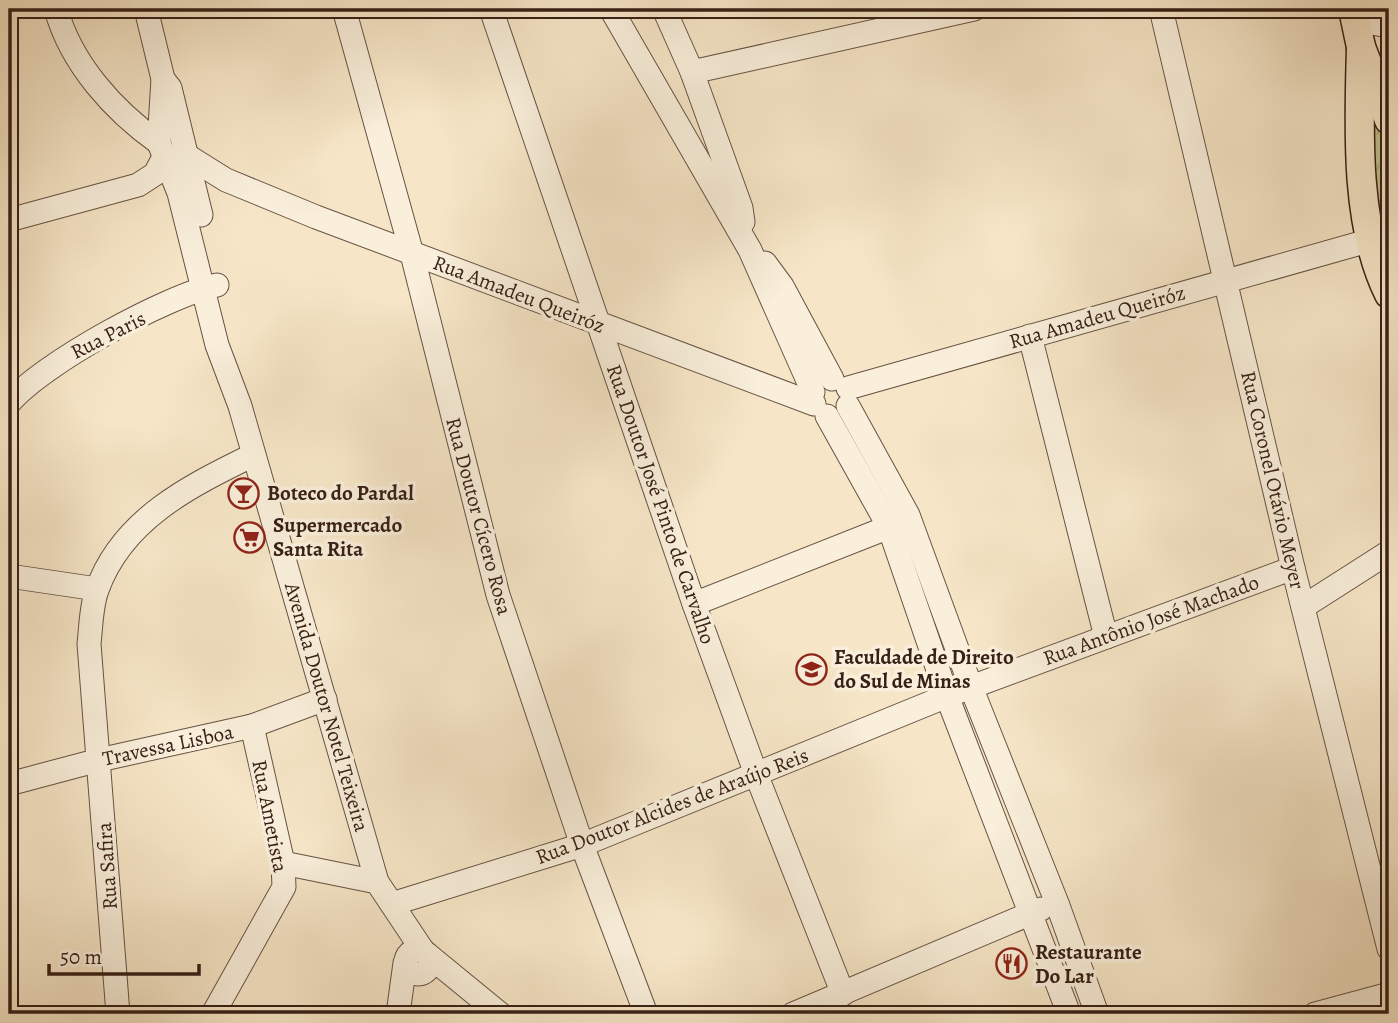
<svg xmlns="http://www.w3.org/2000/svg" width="1398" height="1023" font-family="Alegreya,serif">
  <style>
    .park { fill: url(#park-tufts); stroke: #7e7254; stroke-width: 2 }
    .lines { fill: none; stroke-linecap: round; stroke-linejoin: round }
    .minor-casing { stroke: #675243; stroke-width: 25 }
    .major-casing { stroke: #372017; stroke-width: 31 }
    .minor { stroke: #f9efdb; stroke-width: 23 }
    .major { stroke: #f6e6c7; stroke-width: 28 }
    .labels { text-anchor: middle; stroke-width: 7; stroke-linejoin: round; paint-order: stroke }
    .street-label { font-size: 21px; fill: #372017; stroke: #f9efdb }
    .poi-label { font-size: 21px; font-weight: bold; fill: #372017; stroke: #f9efdb; text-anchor: start }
  </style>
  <defs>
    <pattern id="park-tufts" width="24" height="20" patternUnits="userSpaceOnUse" patternTransform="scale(1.75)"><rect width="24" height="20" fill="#c4c390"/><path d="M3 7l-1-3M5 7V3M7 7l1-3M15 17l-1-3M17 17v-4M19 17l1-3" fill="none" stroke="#a9a77b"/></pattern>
  </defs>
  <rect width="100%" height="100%" fill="#f6e6c7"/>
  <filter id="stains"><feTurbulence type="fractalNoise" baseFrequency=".00286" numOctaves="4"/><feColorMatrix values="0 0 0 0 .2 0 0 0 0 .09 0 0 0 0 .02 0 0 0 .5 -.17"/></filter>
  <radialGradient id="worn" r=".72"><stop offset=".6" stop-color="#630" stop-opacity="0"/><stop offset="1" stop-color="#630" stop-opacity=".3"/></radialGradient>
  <!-- park -->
  <path class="park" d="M1382,124L1389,158V219L1372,223L1369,126Z"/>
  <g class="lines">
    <defs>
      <g id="minor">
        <path d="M56,9C71,64 114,111 159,143"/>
        <path d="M146,9L163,79L170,88L201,215"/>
        <path d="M344,9L412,254L498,595L582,845L646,1014"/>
        <path d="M491,9L694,604L756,774L843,994"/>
        <path d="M611,9L750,250L813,392"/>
        <path d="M664,9L692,72L741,208L743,222"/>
        <path d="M1161,9L1293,568L1389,949"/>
        <path d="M1356,26L1371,23L1389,26"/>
        <path d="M692,72L974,9"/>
        <path d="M163,79L159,143L179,193L217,345L240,406L377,882L423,951"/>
        <path d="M186,155L226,180L316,217L814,404"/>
        <path d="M9,220L138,185L155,174L163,159"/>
        <path d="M765,263L782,286L832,379"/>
        <path d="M1030,336L1106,637"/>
        <path d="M848,388L1389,235"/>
        <path d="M9,403C43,363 166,296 217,285"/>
        <path d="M848,406L908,515L971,687L1057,903L1097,1014"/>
        <path d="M827,416L889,527L947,696L1069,1014"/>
        <path d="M9,576L97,589"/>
        <path d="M694,604L889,527"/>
        <path d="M1303,607L1389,552"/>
        <path d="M9,784L99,760L252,726L325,699"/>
        <path d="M283,863L377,882"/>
        <path d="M392,904L582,845L947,696L1293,568"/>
        <circle cx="418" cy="962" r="12"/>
        <path d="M428,955L500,1014"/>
        <path d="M118,1014L89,644C91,627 91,606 97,590C122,519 190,486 253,455"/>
        <path d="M213,1014L284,887L283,863L252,726"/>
        <path d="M398,1014L405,963"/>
        <path d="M793,1014L1041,909"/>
        <path d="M1315,1014L1389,994"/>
      </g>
      <g id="major">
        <path d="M1353,9L1361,47L1389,120"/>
        <path d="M1361,47C1359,124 1354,224 1389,294"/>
      </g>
    </defs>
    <!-- minor casing -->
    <use href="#minor" class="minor-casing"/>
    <!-- major casing -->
    <use href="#major" class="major-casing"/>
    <!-- minor -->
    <use href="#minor" class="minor"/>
    <!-- major -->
    <use href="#major" class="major"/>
  </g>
  <!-- icons -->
  <defs>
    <symbol id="bar-ring" viewBox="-11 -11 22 22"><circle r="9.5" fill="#f9efdb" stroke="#8f2418" stroke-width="1.5"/><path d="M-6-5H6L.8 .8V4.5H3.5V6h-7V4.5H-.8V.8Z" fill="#8f2418"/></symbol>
    <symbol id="supermarket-ring" viewBox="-11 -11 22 22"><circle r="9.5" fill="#f9efdb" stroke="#8f2418" stroke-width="1.5"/><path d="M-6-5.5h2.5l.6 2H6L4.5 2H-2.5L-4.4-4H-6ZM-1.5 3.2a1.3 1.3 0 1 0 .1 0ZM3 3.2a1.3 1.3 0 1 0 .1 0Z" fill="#8f2418"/></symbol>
    <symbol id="university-ring" viewBox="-11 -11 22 22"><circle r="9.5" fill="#f9efdb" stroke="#8f2418" stroke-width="1.5"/><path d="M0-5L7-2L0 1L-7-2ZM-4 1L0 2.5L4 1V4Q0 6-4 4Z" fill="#8f2418"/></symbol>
    <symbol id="restaurant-ring" viewBox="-11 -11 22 22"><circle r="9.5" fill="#f9efdb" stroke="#8f2418" stroke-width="1.5"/><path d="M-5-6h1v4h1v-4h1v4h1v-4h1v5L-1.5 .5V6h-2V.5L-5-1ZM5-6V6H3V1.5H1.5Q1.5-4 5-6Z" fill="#8f2418"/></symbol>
  </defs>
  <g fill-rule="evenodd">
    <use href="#bar-ring" x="226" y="476" width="35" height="35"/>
    <use href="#supermarket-ring" x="232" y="520" width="35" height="35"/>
    <use href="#university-ring" x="794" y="652" width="35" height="35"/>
    <use href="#restaurant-ring" x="994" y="946" width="35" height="35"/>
  </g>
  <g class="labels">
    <!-- street labels -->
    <g class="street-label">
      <text transform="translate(519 294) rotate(21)" y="7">Rua Amadeu Queiróz</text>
      <text transform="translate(1097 317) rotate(-16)" y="7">Rua Amadeu Queiróz</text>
      <text transform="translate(108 335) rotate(-27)" y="7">Rua Paris</text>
      <text transform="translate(1273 480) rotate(77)" y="7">Rua Coronel Otávio Meyer</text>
      <text transform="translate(661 504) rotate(71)" y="7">Rua Doutor José Pinto de Carvalho</text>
      <text transform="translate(479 516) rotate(75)" y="7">Rua Doutor Cícero Rosa</text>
      <text transform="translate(1151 620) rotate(-20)" y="7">Rua Antônio José Machado</text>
      <text transform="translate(327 707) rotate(74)" y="7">Avenida Doutor Notel Teixeira</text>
      <text transform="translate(168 745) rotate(-12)" y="7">Travessa Lisboa</text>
      <text transform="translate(672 806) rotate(-21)" y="7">Rua Doutor Alcides de Araújo Reis</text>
      <text transform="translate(270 816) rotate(79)" y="7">Rua Ametista</text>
      <text transform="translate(107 866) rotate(-94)" y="7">Rua Safira</text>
    </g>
    <!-- poi labels -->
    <g class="poi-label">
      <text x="267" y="500">Boteco do Pardal</text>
      <text x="273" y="532">Supermercado<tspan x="273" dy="24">Santa Rita</tspan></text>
      <text x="834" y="664">Faculdade de Direito<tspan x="834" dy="24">do Sul de Minas</tspan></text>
      <text x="1035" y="959">Restaurante<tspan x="1035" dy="24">Do Lar</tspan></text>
    </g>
  </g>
  <!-- margin -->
  <rect width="1398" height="1023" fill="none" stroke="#f6e6c7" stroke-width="35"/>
  <rect x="10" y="10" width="1377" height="1002" fill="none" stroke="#372017" stroke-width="3.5"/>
  <rect x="18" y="18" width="1363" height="988" fill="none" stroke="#372017" stroke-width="2"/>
  <!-- scale -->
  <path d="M49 964v10h150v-10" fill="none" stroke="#372017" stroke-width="3.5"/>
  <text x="60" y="964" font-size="21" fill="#372017" stroke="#f9efdb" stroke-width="5" paint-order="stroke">50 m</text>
  <rect width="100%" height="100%" filter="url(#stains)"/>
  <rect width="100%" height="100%" fill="url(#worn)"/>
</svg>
